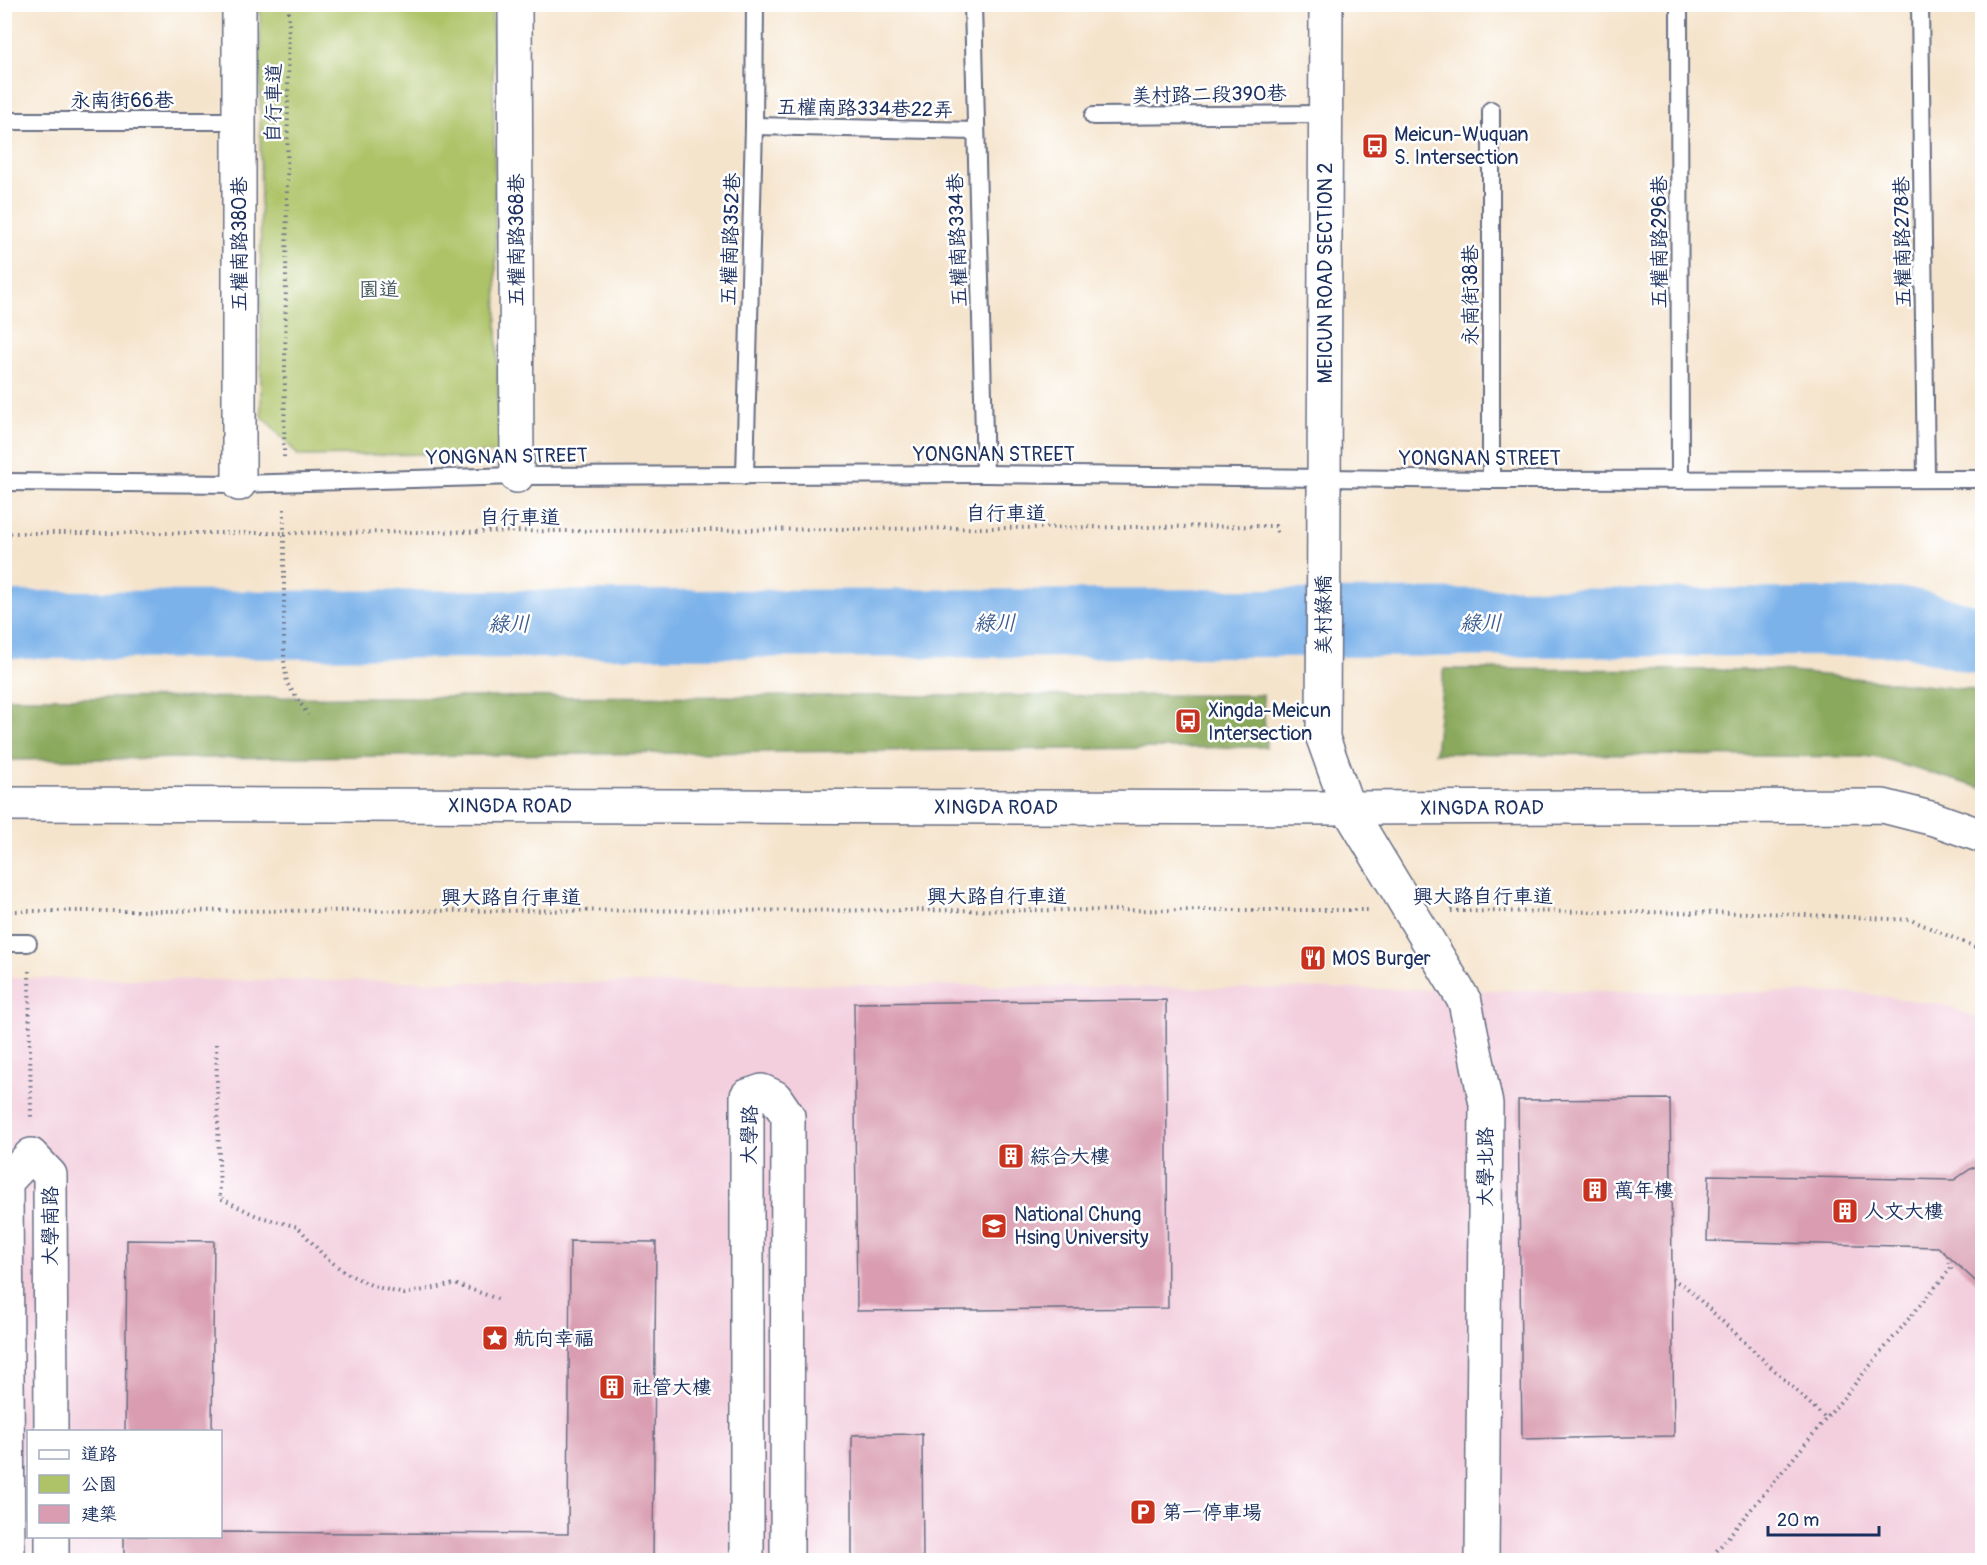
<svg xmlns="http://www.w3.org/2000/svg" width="1987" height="1565" font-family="Pangolin,'LXGW WenKai TC',sans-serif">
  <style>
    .built { fill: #f3cfde; fill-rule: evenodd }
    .green { fill: #aec368; stroke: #647963; stroke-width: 1.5 }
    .forest { fill: #8aa95c; stroke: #526c5d; stroke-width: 1.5 }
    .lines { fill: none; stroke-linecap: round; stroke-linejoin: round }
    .river { stroke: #7bb2ea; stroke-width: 68 }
    .building { fill: #d99cb0 }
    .service-casing { stroke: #676e84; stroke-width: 20 }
    .minor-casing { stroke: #676e84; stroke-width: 36 }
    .path { stroke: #676e84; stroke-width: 4; stroke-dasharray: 1.5 4.5; stroke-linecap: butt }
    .service { stroke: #fff; stroke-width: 16 }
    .minor { stroke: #fff; stroke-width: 33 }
    .labels { text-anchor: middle; stroke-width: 5; stroke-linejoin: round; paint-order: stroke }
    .street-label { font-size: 20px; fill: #1b2f5e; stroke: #fff }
    .poi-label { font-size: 20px; fill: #1b2f5e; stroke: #fff; text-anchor: start }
    .park-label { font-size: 20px; fill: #475b61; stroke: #fff }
    .water-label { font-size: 21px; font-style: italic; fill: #3d5d8f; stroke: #fff }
  </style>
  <rect width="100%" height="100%" fill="#fff"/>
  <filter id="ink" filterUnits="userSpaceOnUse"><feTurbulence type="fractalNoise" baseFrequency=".0167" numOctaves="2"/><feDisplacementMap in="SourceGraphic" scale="12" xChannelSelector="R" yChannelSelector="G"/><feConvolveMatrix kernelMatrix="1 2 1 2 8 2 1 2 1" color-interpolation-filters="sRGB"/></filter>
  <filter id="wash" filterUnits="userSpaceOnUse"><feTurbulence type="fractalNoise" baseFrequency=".008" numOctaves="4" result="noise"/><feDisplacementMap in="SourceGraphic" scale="24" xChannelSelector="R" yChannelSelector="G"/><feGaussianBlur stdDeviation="1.35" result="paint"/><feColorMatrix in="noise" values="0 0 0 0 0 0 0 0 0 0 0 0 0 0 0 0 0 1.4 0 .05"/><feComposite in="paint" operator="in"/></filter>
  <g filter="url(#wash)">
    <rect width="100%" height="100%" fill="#f5e4cc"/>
    <!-- built -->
    <path class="built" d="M5,978L1861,993L1944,1005L1982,1020V1560H5ZM28,1432H220V1536H28Z"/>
    <!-- green -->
    <path class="green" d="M260,5H492L499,453L299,456L261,415Z"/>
    <!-- forest -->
    <g class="forest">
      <path d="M1444,669L1772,670L1974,690L1982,693V788L1875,757L1435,753Z"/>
      <path d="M1263,695L1266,747L5,760V698Z"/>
    </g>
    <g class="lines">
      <!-- river -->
      <path class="river" d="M4,625L1907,622L1982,641"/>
    </g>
    <g id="blocks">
      <!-- building -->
      <g class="building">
        <path d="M1166,1000L1168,1308L857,1311L854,1003Z"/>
        <path d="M1670,1099L1674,1436L1522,1439L1518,1100Z"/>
        <path d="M1982,1165V1287L1938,1247L1707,1241L1709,1175L1954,1180L1972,1168Z"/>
        <path d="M127,1240L214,1241L212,1432H125Z"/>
        <path d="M570,1241L656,1242L653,1560H124V1536H220V1532L568,1534Z"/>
        <path d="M922,1434L923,1560H852V1435Z"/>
      </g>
    </g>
  </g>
  <g filter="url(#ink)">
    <use href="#blocks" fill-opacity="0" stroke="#676e84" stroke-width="1.5"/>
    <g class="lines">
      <defs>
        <g id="service">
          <path d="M973,4L985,474"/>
          <path d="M1679,4L1680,480"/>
          <path d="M1920,4L1926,479"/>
          <path d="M1491,110V480"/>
          <path d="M1093,116L1325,114"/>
          <path d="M4,121H239"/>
          <path d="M754,126L975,131"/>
          <path d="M745,476L754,126L755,4"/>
          <path d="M4,482L239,484L517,476L985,474L1491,480L1982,479"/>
          <path d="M4,943H28"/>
        </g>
        <g id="minor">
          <path d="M515,4L517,476"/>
          <path d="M1326,4L1323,738L1348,808L1465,1002L1486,1104L1482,1560"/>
          <path d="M239,484V4"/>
          <path id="s1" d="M4,804L1348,808L1883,806L1934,819L1982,836"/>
          <path d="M52,1536V1560"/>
          <path d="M8,1560L6,1182L31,1155L50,1175L51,1432"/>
          <path d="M747,1560V1096L762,1091L775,1097L788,1116L787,1560"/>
        </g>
      </defs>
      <!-- service casing -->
      <use href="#service" class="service-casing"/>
      <!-- minor casing -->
      <use href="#minor" class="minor-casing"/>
      <!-- path -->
      <g class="path">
        <path d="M284,457L289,4"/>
        <path d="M284,509V533L1275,526L1278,535"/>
        <path d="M4,533H284V660L287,683L308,715"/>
        <path d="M4,911L1369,910"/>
        <path d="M1451,911L1765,913L1911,920L1982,950"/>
        <path d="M29,971L31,1119"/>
        <path d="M216,1044L220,1198L257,1216L298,1227L323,1255L344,1272L373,1286L404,1294L455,1284L501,1300"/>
        <path d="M1672,1279L1686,1287L1825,1418"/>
        <path d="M1709,1560L1951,1268L1947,1255"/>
      </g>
      <!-- service -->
      <use href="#service" class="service"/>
      <!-- minor -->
      <use href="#minor" class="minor"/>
    </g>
  </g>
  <!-- icons -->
  <defs>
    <symbol id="bus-square" viewBox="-11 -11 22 22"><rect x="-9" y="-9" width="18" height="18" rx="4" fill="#c8321e" stroke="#fff"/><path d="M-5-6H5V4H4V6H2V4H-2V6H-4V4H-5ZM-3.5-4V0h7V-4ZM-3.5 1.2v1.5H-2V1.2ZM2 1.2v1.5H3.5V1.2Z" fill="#fff"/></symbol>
    <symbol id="restaurant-square" viewBox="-11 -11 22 22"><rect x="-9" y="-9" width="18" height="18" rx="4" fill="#c8321e" stroke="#fff"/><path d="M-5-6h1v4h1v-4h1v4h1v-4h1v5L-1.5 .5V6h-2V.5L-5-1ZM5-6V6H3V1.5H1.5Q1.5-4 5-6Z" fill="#fff"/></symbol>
    <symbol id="building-square" viewBox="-11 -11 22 22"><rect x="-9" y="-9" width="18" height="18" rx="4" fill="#c8321e" stroke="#fff"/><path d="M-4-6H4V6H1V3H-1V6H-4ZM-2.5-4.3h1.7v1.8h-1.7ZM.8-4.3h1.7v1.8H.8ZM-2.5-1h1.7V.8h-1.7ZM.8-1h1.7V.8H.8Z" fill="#fff"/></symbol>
    <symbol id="university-square" viewBox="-11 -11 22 22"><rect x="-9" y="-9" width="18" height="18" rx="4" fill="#c8321e" stroke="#fff"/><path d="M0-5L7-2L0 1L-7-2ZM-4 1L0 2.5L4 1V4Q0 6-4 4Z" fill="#fff"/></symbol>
    <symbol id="sight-square" viewBox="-11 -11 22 22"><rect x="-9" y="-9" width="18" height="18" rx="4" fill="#c8321e" stroke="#fff"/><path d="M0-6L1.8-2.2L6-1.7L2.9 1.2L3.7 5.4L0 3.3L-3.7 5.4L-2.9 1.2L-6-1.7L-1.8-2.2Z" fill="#fff"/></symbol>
    <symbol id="parking-square" viewBox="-11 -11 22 22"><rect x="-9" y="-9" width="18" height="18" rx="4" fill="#c8321e" stroke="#fff"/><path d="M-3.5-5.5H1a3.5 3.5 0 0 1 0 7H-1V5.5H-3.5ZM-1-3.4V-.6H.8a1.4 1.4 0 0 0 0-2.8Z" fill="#fff"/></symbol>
  </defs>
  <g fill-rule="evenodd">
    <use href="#bus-square" x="1360" y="131" width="30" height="30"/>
    <use href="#bus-square" x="1173" y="706" width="30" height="30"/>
    <use href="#restaurant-square" x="1298" y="943" width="30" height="30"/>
    <use href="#building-square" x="996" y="1141" width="30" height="30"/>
    <use href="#building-square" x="1580" y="1175" width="30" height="30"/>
    <use href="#building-square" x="1830" y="1196" width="30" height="30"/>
    <use href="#university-square" x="979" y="1211" width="30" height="30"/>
    <use href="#sight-square" x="480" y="1323" width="30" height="30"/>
    <use href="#building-square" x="597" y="1372" width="30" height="30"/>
    <use href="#parking-square" x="1128" y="1497" width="30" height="30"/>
  </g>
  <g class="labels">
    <!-- street labels -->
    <g class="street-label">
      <text transform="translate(1209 94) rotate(-1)" y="7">美村路二段390巷</text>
      <text x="122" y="107">永南街66巷</text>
      <text transform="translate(273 103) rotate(-89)" y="7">自行車道</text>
      <text transform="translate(865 108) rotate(1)" y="7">五權南路334巷22弄</text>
      <text transform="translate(730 239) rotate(-88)" y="7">五權南路352巷</text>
      <text transform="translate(516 240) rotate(-90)" y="7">五權南路368巷</text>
      <text transform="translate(957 240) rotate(-92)" y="7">五權南路334巷</text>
      <text transform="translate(1659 242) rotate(-90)" y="7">五權南路296巷</text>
      <text transform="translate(1902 242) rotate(-91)" y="7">五權南路278巷</text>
      <text transform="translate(239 244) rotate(-90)" y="7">五權南路380巷</text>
      <text transform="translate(1325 273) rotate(-90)" y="7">MEICUN ROAD SECTION 2</text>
      <text transform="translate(1470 295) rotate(-90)" y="7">永南街38巷</text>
      <text x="994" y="461">YONGNAN STREET</text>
      <text transform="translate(507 456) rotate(-1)" y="7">YONGNAN STREET</text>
      <text x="1480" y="465">YONGNAN STREET</text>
      <text x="1006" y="520">自行車道</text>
      <text x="520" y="524">自行車道</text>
      <text transform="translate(1323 615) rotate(-90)" y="7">美村綠橋</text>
      <text dy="7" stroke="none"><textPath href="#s1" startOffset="506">XINGDA ROAD</textPath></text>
      <text dy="7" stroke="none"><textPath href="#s1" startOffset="992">XINGDA ROAD</textPath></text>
      <text dy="7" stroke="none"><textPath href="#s1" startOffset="1478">XINGDA ROAD</textPath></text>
      <text x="997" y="903">興大路自行車道</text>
      <text x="1483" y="903">興大路自行車道</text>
      <text x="511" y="904">興大路自行車道</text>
      <text transform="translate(749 1135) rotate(-89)" y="7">大學路</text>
      <text transform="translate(1485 1167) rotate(-90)" y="7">大學北路</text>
      <text transform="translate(50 1226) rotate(-90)" y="7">大學南路</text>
    </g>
    <!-- poi labels -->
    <g class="poi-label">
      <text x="1394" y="141">Meicun-Wuquan<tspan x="1394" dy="23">S. Intersection</tspan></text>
      <text x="1208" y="717">Xingda-Meicun<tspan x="1208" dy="23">Intersection</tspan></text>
      <text x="1332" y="965">MOS Burger</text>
      <text x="1030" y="1163">綜合大樓</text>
      <text x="1614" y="1197">萬年樓</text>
      <text x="1864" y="1218">人文大樓</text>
      <text x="1014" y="1221">National Chung<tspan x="1014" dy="23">Hsing University</tspan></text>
      <text x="514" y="1345">航向幸福</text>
      <text x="632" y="1394">社管大樓</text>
      <text x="1162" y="1519">第一停車場</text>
    </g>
    <!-- park labels -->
    <g class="park-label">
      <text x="379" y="296">園道</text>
    </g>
    <!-- water labels -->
    <g class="water-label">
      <text x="995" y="630">綠川</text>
      <text x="1481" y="630">綠川</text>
      <text x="509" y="631">綠川</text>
    </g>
  </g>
  <!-- margin -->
  <rect width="1987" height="1565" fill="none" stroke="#fff" stroke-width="24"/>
  <!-- legend -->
  <rect x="27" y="1430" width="195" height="108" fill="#ffffff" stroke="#a4acbf" stroke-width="1.5"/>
  <rect x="39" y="1450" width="30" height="9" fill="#ffffff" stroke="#a4acbf" stroke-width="1.5"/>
  <text x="81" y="1460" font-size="18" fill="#1b2f5e">道路</text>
  <rect x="39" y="1475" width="30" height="18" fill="#aec368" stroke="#a4acbf" stroke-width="1.5"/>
  <text x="81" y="1490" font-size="18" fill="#1b2f5e">公園</text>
  <rect x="39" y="1505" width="30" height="18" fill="#d99cb0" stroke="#a4acbf" stroke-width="1.5"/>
  <text x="81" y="1520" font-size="18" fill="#1b2f5e">建築</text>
  <!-- scale -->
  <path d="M1768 1526v9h111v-9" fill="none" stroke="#1b2f5e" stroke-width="3"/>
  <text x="1777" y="1526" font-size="18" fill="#1b2f5e" stroke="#ffffff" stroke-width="4.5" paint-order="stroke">20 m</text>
</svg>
